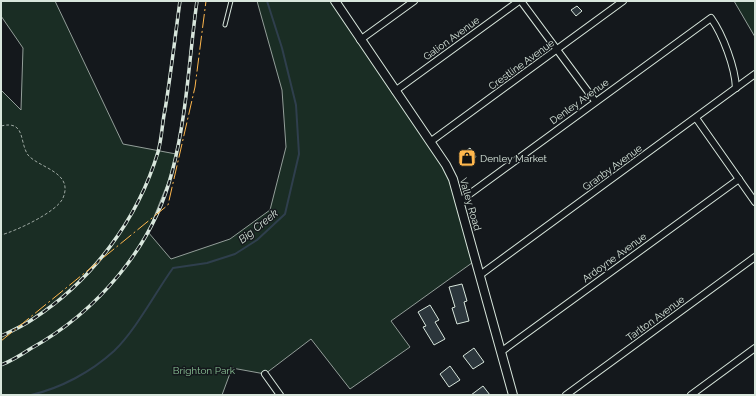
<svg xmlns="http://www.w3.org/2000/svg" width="756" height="396" font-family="Raleway,sans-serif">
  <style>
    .green { fill: #1a2d24; stroke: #939e99 }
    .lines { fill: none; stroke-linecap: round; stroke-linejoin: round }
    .stream { stroke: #2f3f4d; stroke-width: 2 }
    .building { fill: #2c363c; stroke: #d8e6dc }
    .service-casing { stroke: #d8e6dc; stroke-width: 5 }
    .minor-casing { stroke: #d8e6dc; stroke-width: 8 }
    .tertiary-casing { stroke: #d8e6dc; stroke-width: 10 }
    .path { stroke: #9da8a2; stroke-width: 1; stroke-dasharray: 3 2; stroke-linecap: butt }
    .service { stroke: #14181c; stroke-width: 3 }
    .minor { stroke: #14181c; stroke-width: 6 }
    .tertiary { stroke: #14181c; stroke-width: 8 }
    .rail-casing { stroke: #d8e6dc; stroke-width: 3.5 }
    .rail { stroke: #14181c; stroke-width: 2; stroke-dasharray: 6; stroke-linecap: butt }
    .power { stroke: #ffb74d; stroke-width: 1; stroke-dasharray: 14 3 2 3; stroke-linecap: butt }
    .labels { text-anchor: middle; stroke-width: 3; stroke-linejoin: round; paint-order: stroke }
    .street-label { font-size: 10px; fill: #d8e6dc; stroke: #14181c }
    .poi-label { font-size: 10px; fill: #d8e6dc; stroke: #14181c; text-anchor: start }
    .park-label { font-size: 10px; fill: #8ac095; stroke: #14181c }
    .water-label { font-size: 11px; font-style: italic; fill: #d8e6dc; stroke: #14181c }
  </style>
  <rect width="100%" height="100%" fill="#14181c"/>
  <!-- green -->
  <g class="green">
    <path d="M1,1H55L123,144L176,154L172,172L148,232L171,259L230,239L270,210L286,147L282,90L257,1H335L447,166L476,260L391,321L410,347L350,389L311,339L265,374L232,368L222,395H1V90L21,110L23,48L1,16Z"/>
    <path d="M734,1H755V37Z"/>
  </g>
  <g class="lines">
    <!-- stream -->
    <path class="stream" d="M31,395C61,388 91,372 114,351C136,330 155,293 173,268L207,263L235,254L257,240L285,214L299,154L296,105L282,48L267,1"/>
  </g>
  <!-- building -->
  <g class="building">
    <path d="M577,6L582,11L576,16L571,10Z"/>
    <path d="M470,148L476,157L465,164L459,156Z"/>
    <path d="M462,284L467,301L464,302L469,321L457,324L452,308L455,307L449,287Z"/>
    <path d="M430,305L439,320L435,322L445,339L434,345L423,327L426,326L418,312Z"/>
    <path d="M474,348L484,362L473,369L463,356Z"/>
    <path d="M450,366L460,380L449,387L440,374Z"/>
    <path d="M483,386L490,395H471Z"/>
  </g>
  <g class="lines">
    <defs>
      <path id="service" d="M225,25L231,1"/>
      <g id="minor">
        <path d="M521,1L595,101"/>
        <path d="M360,40L414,1"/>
        <path d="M395,91L519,1"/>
        <path d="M696,118L755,202"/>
        <path d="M430,142L623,1"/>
        <path d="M460,201L711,18C723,35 735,67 736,88"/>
        <path d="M480,275L755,74"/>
        <path d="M502,351L739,179"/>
        <path d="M265,374L280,395"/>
        <path d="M566,395L755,257"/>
        <path d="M691,395L755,348"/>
      </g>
      <path id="tertiary" d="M335,1L446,165L453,179L513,395"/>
    </defs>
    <!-- service casing -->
    <use href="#service" class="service-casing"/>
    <!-- minor casing -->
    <use href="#minor" class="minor-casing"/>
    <!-- tertiary casing -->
    <use href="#tertiary" class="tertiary-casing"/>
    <!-- path -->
    <path class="path" d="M1,126C26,120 19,142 28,155C39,168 74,172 63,198C57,212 16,231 1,235"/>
    <!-- service -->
    <use href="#service" class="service"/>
    <!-- minor -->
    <use href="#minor" class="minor"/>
    <!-- tertiary -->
    <use href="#tertiary" class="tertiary"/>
    <defs>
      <g id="rail">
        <path d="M1,336C12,331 23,326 33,319C92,281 138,219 158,152C162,138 162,123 165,110C171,73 175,37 180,1"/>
        <path d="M1,365C11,361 21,355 30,349C97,312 153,247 172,172C187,116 189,58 197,1"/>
      </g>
    </defs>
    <!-- rail casing -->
    <use href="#rail" class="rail-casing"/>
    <!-- rail -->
    <use href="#rail" class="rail"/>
    <!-- power -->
    <path class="power" d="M1,341L168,205L195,87L206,1"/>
  </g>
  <!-- icons -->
  <defs>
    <symbol id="shop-square" viewBox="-11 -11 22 22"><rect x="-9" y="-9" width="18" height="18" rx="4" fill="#ffb74d" stroke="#14181c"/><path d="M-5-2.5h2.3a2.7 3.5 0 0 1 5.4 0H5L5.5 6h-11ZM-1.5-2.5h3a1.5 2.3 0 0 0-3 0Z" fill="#111"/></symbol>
  </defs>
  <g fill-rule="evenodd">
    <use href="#shop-square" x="457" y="148" width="20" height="20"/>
  </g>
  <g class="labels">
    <!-- street labels -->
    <g class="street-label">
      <text transform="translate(451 38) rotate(-36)" y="4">Galion Avenue</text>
      <text transform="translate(521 64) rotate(-36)" y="4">Crestline Avenue</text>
      <text transform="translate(579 101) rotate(-36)" y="4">Denley Avenue</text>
      <text transform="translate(612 167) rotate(-36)" y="4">Granby Avenue</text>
      <text transform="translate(471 204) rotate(74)" y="4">Valley Road</text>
      <text transform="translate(614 257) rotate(-36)" y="4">Ardoyne Avenue</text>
      <text transform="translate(655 318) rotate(-36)" y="4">Tarlton Avenue</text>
    </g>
    <!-- poi labels -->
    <g class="poi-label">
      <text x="480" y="162">Denley Market</text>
    </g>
    <!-- park labels -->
    <g class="park-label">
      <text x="204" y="374">Brighton Park</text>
    </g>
    <!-- water labels -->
    <g class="water-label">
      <text transform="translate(258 226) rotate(-39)" y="4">Big Creek</text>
    </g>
  </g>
  <!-- border -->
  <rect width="756" height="396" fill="none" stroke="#d8e6dc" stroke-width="4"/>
</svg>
